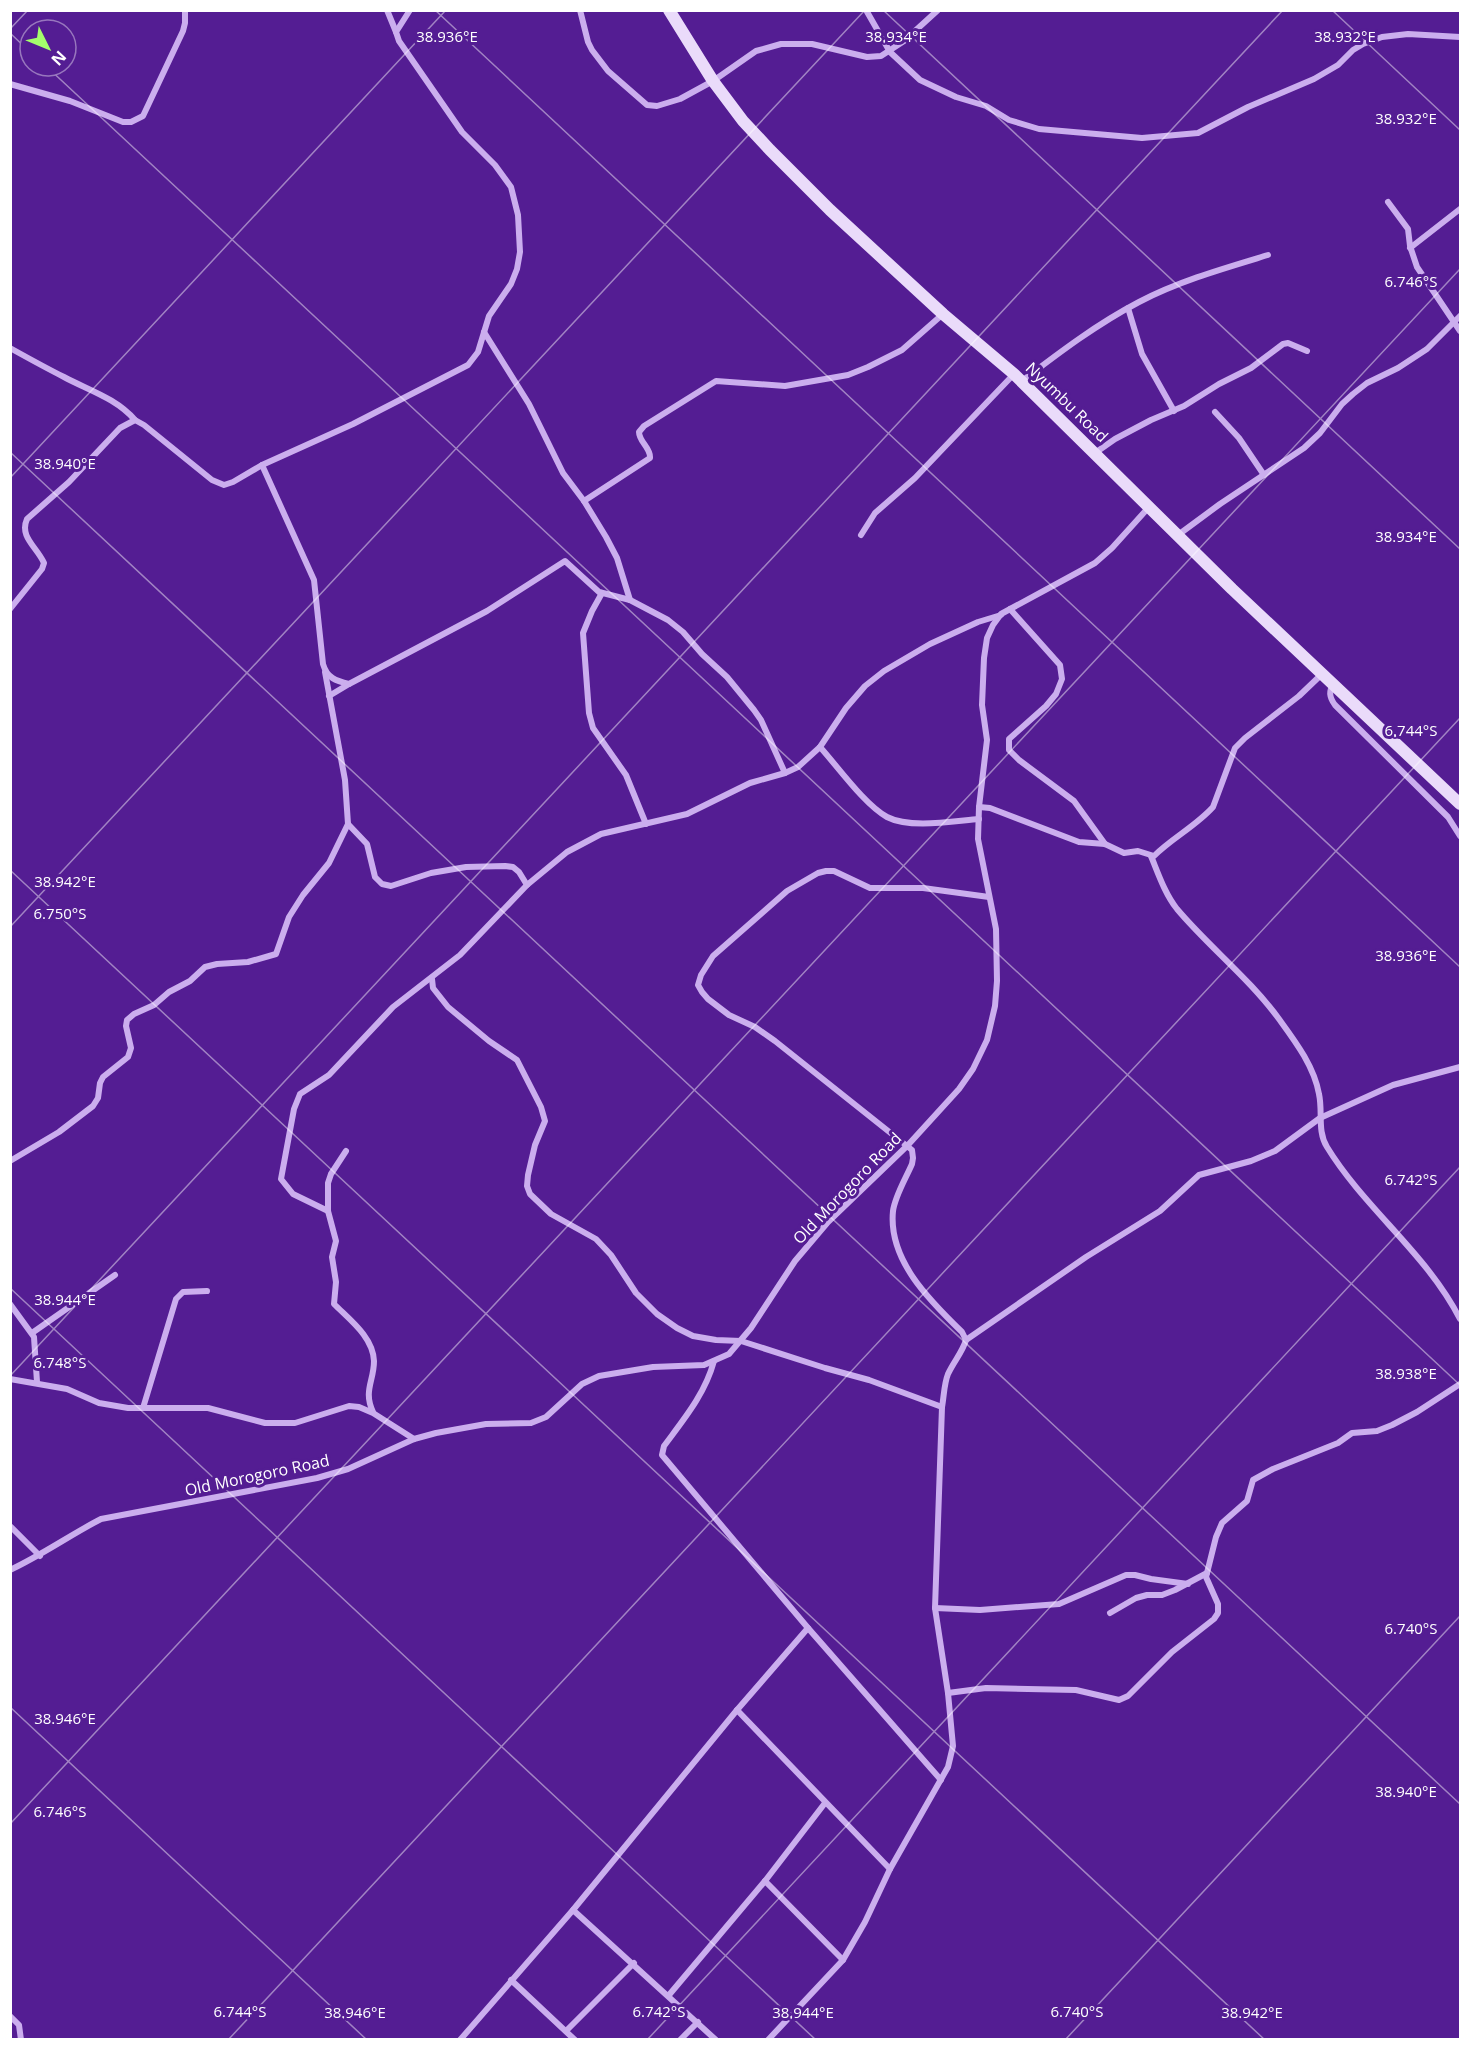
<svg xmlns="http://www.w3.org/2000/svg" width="1471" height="2050" font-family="'Open Sans',sans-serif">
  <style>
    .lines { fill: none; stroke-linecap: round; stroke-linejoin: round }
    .street { stroke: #cbaeee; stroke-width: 6 }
    .secondary { stroke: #eadbfa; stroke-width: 12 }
    .ticks { fill: none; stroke: #fff; stroke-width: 1.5; stroke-opacity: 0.45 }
    .labels { text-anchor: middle; stroke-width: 6; stroke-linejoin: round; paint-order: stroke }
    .street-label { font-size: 16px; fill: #fff; stroke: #541d93 }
    .ticks-label { font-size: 15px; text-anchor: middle; fill: #fff; stroke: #541d93; stroke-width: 6; stroke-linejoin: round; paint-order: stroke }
  </style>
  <rect width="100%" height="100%" fill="#541d93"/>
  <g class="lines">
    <!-- street -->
    <g class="street">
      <path d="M387,10L396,32"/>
      <path d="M580,10L588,42L592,50L608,71L647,105L657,106L680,99L713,81L756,51L781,44H812L867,57L881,56L904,41L938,10"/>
      <path d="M866,10L890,52L920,80L956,97L986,106L1009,120L1039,129L1142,138L1198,133L1248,107L1314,79L1338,65L1353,50L1363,44L1382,37L1408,34L1460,37"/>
      <path d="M10,84L70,101L123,122H131L143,116L183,31L185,23V10"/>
      <path d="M1388,202L1408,229L1410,246L1417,267L1460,331"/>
      <path d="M1410,248L1460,209"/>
      <path d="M1128,308L1142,354L1174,411"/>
      <path d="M484,332L529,404L563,473L584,501L606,537L617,558L630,600"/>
      <path d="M10,348C28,358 46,368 64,377C88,390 116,398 135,420"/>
      <path d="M1022,381C1060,352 1097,324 1139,302C1179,281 1225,268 1268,255"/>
      <path d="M1215,412L1239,438L1264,475"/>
      <path d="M1095,453L1115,439L1151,420L1184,406L1219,384L1251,368L1283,344L1288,343L1307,351"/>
      <path d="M262,465L314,580L323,664C327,678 336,681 349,684L487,611L565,561L599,592L630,600L668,620L683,632L702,654L727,677L754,710L761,720L785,773"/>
      <path d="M584,501L650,458C651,448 639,442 639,432L644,426L716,381L785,386L848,375L868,367L902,350L943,314"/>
      <path d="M861,535L875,513L915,478L1014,374"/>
      <path d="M1178,535L1220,504L1304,448L1320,433L1342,404L1353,394L1367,383L1398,368L1427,349L1460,316"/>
      <path d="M602,593L592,611L583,633L589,713L593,728L626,775L646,824"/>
      <path d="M10,609L42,569L44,563C37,547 19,537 27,519L69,482L120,428L135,420L144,425L212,480L224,485L233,482L262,465L353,424L468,365L478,352L489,316L511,284L517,269L520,252L518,215L511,187L495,165L462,132L399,41L396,32L410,10"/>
      <path d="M1010,609L1060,665L1062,679L1056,694L1046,706L1009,739V750L1019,760L1074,801L1105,844"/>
      <path d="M325,672L345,780L348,824L367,844L375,877L382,884L391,886L431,873L466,867L505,866L513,867L519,872L527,885"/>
      <path d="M1333,683C1329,692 1329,697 1335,705L1448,817L1460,836"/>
      <path d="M329,696L349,684"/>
      <path d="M820,747C838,767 865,805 887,817C910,829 954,821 979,819"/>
      <path d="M979,807L990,808L1079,842L1105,844L1124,853L1138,851L1154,856C1172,838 1196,826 1213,807L1235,748L1245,738L1299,696L1322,674"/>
      <path d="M1151,856C1158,873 1165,894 1177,909C1209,947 1249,978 1279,1019C1295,1041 1314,1066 1319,1094C1323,1112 1317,1131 1327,1147C1365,1209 1427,1254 1460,1319"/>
      <path d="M432,979L433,988L448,1007L489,1041L517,1060L541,1107L545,1121L535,1145L528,1175L527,1186L530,1194L551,1214L596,1239L611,1255L636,1293L657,1314L677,1328L693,1336L716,1340L741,1341L825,1368L869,1380L942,1407"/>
      <path d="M346,1151L331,1174L328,1183V1211L336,1241L332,1257L336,1282L334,1304C350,1320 373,1337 374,1361C374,1381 363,1391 373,1412"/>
      <path d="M10,1161L59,1132L93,1106L98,1098L100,1083L103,1077L128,1057L131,1048L126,1026L127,1020L134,1014L154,1005L169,992L190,981L205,967L217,964L248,962L276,954L289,917L303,895L329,863L348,824"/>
      <path d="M328,1211L293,1194L281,1179L294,1109L300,1094L329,1075L393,1007L460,955L527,885L567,852L601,834L687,814L750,783L785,773L798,767L820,747L846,708L865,686L884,671L930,644L978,622L1001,615"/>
      <path d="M10,1304L34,1337L37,1382"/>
      <path d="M32,1333L115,1275"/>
      <path d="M966,1340L1086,1257L1160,1211L1199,1175L1251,1161L1275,1151L1320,1118L1393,1085L1460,1067"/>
      <path d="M714,1361C705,1394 684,1419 664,1446L662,1455L808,1628L941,1780"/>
      <path d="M10,1379L67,1389L99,1403L128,1408H208L265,1423H295L349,1406L359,1407L373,1413L414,1439"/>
      <path d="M143,1408L176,1299L183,1292L207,1291"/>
      <path d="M10,1526L40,1556"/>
      <path d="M10,1570C42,1555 70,1535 101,1519L317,1478L348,1469L414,1439L436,1433L486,1424L531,1423L546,1417L582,1384L599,1376L653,1367L704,1365L729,1354L751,1328L795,1261L828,1222L908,1145L959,1089L973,1069L987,1040L995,1006L997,981L996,929L978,839L979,807L987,740L982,705L984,658L987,638L993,625L1001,614L1095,563L1112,548L1149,507"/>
      <path d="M935,1608L980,1610L1059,1604L1126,1575H1135L1151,1579L1188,1584"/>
      <path d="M1110,1613L1136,1598L1147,1595H1162L1175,1590L1207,1573"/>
      <path d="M948,1693L986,1688L1076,1690L1119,1700L1128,1696L1172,1652L1214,1619L1218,1613V1604L1206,1577L1216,1537L1222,1523L1247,1501L1253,1480L1273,1469L1338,1443L1352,1433L1377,1431L1392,1425L1417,1412L1460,1384"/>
      <path d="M737,1710L890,1869"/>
      <path d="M765,1881L843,1960"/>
      <path d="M573,1910L716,2040"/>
      <path d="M511,1980L575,2040"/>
      <path d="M669,1995L765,1881L825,1803"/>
      <path d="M10,2016L19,2025L21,2040"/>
      <path d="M566,2031L634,1963"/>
      <path d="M460,2040L573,1910L737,1710L808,1628"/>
      <path d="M680,2040L698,2022"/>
      <path d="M768,2040L843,1960L865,1922L890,1869L948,1767L953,1746L948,1693L935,1608L942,1407C944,1396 944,1384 948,1374C954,1361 962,1353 966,1340L962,1332C930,1301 888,1260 893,1211C895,1196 906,1178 912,1164L913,1158L912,1150L775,1041L755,1027L729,1015L708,999L702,992L698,985L701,975L713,956L787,891L818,873L826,871H834L870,888H923L989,897"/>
    </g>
    <!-- secondary -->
    <path class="secondary" d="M669,10L713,81L743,121L770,150L830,210L943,314L1014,374L1232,589L1460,804"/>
  </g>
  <!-- ticks -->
  <path class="ticks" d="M435,10L1460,967M883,10L1460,549M1332,10L1460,130M10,29L28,10M10,33L30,52M46,66L1460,1385M10,452L1460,1804M10,478L446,10M10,870L1265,2040M10,927L865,10M10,1288L816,2040M10,1376L1283,10M10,1707L367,2040M10,1824L1460,269M228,2040L1460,718M647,2040L1460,1167M1065,2040L1460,1616"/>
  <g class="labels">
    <!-- street labels -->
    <g class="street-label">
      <text transform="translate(1067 402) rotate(44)" y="6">Nyumbu Road</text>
      <text transform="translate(847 1188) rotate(-46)" y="6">Old Morogoro Road</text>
      <text transform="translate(257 1475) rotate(-12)" y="6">Old Morogoro Road</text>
    </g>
  </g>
  <g class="ticks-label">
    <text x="447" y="42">38.936°E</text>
    <text x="896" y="42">38.934°E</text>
    <text x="1345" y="42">38.932°E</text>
    <text x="1406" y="124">38.932°E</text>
    <text x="1411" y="287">6.746°S</text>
    <text x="65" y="469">38.940°E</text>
    <text x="1406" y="542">38.934°E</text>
    <text x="1411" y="736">6.744°S</text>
    <text x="65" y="887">38.942°E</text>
    <text x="60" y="919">6.750°S</text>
    <text x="1406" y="961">38.936°E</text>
    <text x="1411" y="1185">6.742°S</text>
    <text x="65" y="1305">38.944°E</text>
    <text x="60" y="1368">6.748°S</text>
    <text x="1406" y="1379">38.938°E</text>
    <text x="1411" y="1634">6.740°S</text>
    <text x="65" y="1724">38.946°E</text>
    <text x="1406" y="1797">38.940°E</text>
    <text x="60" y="1817">6.746°S</text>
    <text x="240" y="2017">6.744°S</text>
    <text x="659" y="2017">6.742°S</text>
    <text x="1077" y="2017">6.740°S</text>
    <text x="355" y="2018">38.946°E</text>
    <text x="803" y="2018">38.944°E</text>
    <text x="1252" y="2018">38.942°E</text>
  </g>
  <!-- border -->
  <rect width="1471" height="2050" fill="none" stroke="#ffffff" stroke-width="24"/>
  <!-- north arrow -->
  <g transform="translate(48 48) rotate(133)"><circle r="28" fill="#541d93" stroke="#9877be" stroke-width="1.5"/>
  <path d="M0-4.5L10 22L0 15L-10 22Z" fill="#a4fe6c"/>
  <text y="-9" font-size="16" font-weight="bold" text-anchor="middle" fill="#ffffff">N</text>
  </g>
</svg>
